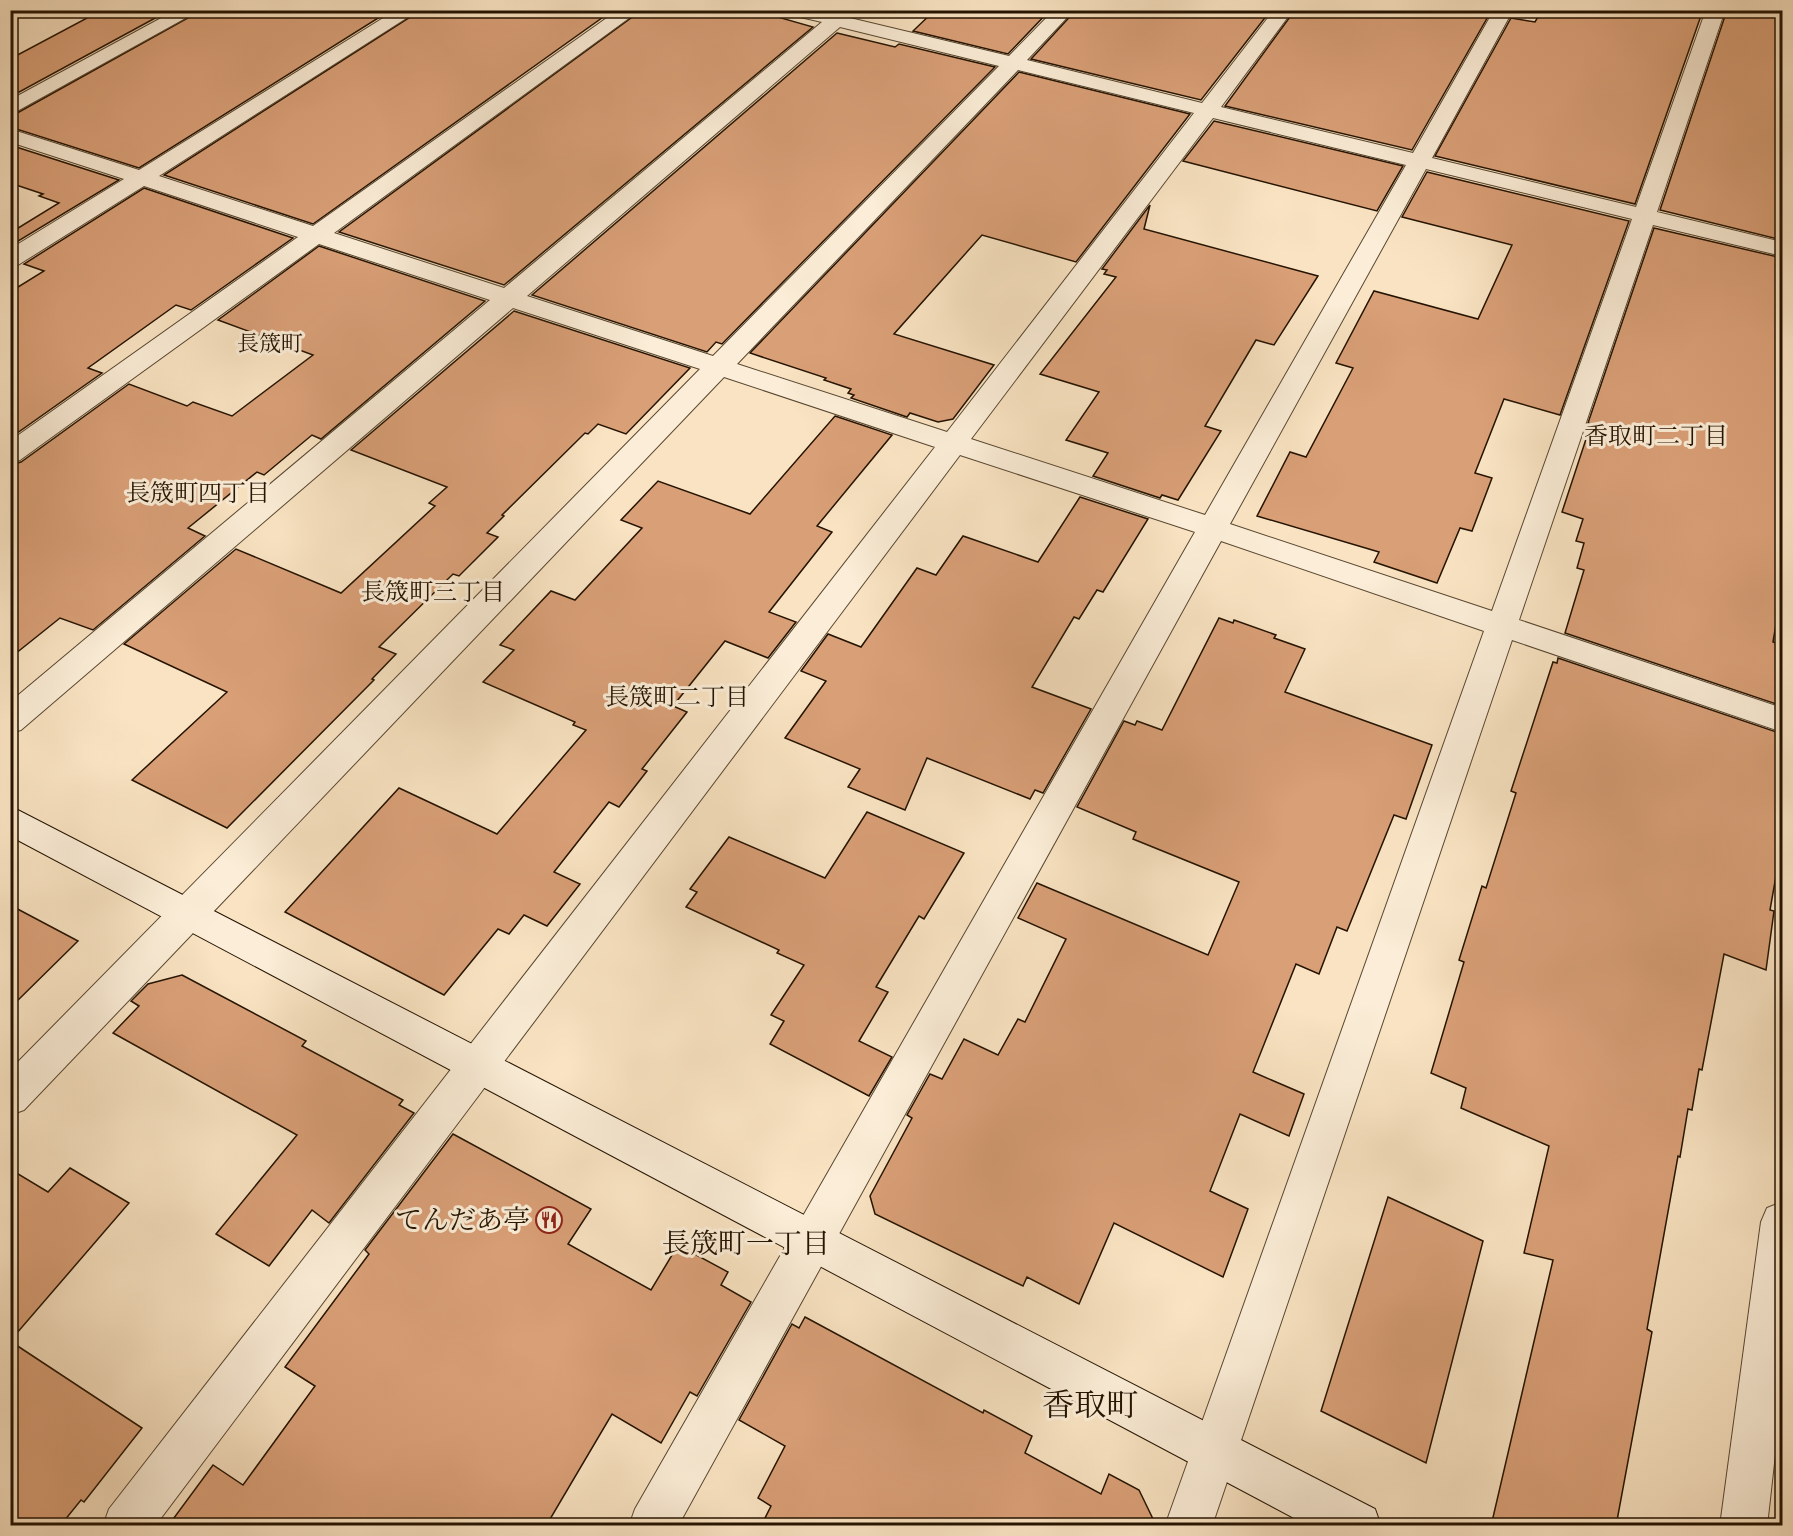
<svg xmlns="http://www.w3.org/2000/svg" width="1793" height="1536" font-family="Alegreya,'Noto Serif JP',serif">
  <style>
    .building { fill: #d99f77; stroke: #241301; stroke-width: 1.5 }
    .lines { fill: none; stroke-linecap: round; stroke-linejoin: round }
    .street-casing { stroke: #594731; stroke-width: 2 }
    .secondary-casing { stroke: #241301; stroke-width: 2 }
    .street { fill: #fbedd7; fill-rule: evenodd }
    .secondary { fill: #fbedd7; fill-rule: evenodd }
    .labels { text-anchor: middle; stroke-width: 6; stroke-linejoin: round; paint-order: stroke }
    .far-quarter-label { font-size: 22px; fill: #241301; stroke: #fbedd7 }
    .neighbourhood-label { font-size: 24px; fill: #241301; stroke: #fbedd7 }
    .near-poi-label { font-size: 27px; fill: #241301; stroke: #fbedd7; text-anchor: end }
    .near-neighbourhood-label { font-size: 28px; fill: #241301; stroke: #fbedd7 }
    .near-quarter-label { font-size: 32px; fill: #241301; stroke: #fbedd7 }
  </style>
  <rect width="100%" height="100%" fill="#f9e3c2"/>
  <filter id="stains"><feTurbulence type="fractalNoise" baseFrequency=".00333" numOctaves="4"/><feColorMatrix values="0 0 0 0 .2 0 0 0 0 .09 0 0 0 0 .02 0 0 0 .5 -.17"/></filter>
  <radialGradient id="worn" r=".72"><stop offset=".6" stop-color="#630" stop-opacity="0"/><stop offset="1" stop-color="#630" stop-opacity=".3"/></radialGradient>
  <!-- building -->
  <g class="building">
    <path d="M102,10H170L10,97V59Z"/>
    <path d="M202,10H391L139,168L10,127V117Z"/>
    <path d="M421,10H613L313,224L164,175Z"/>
    <path d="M642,10H753L813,27L504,285L339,232Z"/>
    <path d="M935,10H1050L1008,54L913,31Z"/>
    <path d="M1076,10H1271L1201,100L1031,59Z"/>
    <path d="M1295,10H1477L1490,13L1412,150L1225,106Z"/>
    <path d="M1542,10H1703L1635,204L1435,156L1511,18L1535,22Z"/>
    <path d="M1727,10H1782V113L1776,139L1782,141V240L1660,210Z"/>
    <path d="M837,33L895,47L899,44L995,67L722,344L716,342L707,352L532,295Z"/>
    <path d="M1019,72L1190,114L1076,262L982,235L894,334L994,365L953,419L938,422L910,413L907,417L851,398L854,395L848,393L851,389L824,380L826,378L750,353Z"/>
    <path d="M1214,121L1403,166L1377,211L1183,161Z"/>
    <path d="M10,145L119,180L10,246V233L59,203L39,196L43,194L10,183Z"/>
    <path d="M1427,172L1629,221L1560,415L1504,399L1475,473L1492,478L1472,531L1460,528L1437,583L1374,562L1379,552L1257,516L1290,452L1306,457L1353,368L1336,363L1374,291L1478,319L1512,245L1402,217Z"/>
    <path d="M144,188L293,238L191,310L176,305L88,368L102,373L10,438V292L44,271L24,264Z"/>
    <path d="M1150,205L1144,229L1318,276L1274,345L1256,340L1205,426L1221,431L1178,500L1162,495L1160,498L1093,476L1108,453L1066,440L1099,392L1040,374L1116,277L1104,274L1107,270L1102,269Z"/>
    <path d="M1654,228L1782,258V589L1773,642L1782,645V706L1565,633L1584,570L1577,568L1584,543L1576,541L1583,519L1562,512L1591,424L1588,423Z"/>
    <path d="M319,246L485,301L321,439L312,435L264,475L257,472L188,528L205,536L93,630L60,618L10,658V465L21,462L129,384L187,406L193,402L232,416L313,355L218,320Z"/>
    <path d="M514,311L690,368L626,434L598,424L588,434L585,433L502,515L504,516L487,533L498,537L459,576L453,574L379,647L396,654L372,679L374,680L227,828L132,780L227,692L124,644L236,549L341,593L435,506L429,503L447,487L351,450Z"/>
    <path d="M835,416L892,435L817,526L832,532L769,612L796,622L768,658L725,641L673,706L687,712L642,769L647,771L619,807L609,802L554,872L580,884L547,926L524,915L509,934L498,929L444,995L285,912L399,788L497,834L586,730L573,725L575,722L483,682L514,650L500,645L551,591L575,600L642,528L621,520L658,481L750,514Z"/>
    <path d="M1080,497L1148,519L1103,592L1097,590L1079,619L1074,617L1032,687L1091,709L1043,793L1035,790L1030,799L927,758L905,810L848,787L860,769L785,738L826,681L801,671L828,634L861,647L917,568L936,575L963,536L1038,562Z"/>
    <path d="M1219,618L1233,623L1234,620L1276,635L1274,638L1305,649L1285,692L1432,745L1406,819L1394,815L1347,931L1337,927L1319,974L1296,964L1253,1072L1304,1094L1289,1136L1240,1114L1210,1191L1248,1209L1223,1277L1114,1223L1079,1304L1027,1277L1023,1286L875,1214L870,1196L912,1118L907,1115L930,1074L942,1079L964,1039L998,1055L1018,1019L1025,1022L1066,939L1018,918L1037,883L1208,955L1239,882L1133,839L1136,832L1077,807L1124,721L1135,725L1137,721L1162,730Z"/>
    <path d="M1558,658L1782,734V842L1770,910L1774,911L1766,970L1724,954L1702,1070L1699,1069L1692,1110L1688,1109L1680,1157L1678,1156L1647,1329L1652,1332L1616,1526H1491L1553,1260L1524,1253L1549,1146L1461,1108L1466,1088L1431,1073L1464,962L1459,960L1482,886L1486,888L1516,793L1511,791L1553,662L1557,663Z"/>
    <path d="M867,812L964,853L924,919L919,916L876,987L888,992L859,1041L892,1057L869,1096L770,1044L784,1021L771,1015L804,965L777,953L779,950L686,907L697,892L690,889L729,837L825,878Z"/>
    <path d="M10,905L78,941L10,1008Z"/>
    <path d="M182,975L306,1041L302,1046L403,1100L399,1105L414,1113L329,1223L312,1210L269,1266L216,1234L297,1135L113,1033L139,1006L131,1001L148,984Z"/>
    <path d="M453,1134L591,1209L568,1244L651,1290L678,1245L728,1272L721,1285L751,1302L697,1396L690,1392L661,1443L612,1414L546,1526H168L213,1465L243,1485L315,1386L285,1367L369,1254L365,1250Z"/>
    <path d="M70,1168L129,1203L10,1341V1169L48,1192Z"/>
    <path d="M1388,1197L1483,1241L1426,1463L1321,1411Z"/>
    <path d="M805,1317L983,1413L984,1410L1032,1436L1025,1453L1101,1494L1109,1474L1139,1490L1155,1523L1159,1526H761L771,1506L758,1498L785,1446L739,1420L792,1324L799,1328Z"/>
    <path d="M10,1341L142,1428L84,1502L81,1500L60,1526H10Z"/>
  </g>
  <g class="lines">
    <defs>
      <g id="street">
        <path d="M176,10H200L10,115V100Z"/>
        <path d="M396,10H419L159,176L313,226L618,10H640L334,233L504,288L822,22L787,14L785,10H820L832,14L836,10H857L850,18L1009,56L1054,10H1074L1027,60L1202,103L1274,10H1293L1221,107L1413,153L1494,10H1513L1432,158L1636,207L1706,10H1725L1657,212L1782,242V256L1653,225L1519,620L1782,708V732L1512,640L1212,1526H1165L1484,631L1221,541L678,1526H629L635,1509L1195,532L960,455L155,1526H103L109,1509L935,447L724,377L24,1110L10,1115V1070L700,369L513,308L21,730L10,733V702L490,300L319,244L20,460L10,463V441L298,237L144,186L18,265L10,267V249L124,179L10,142V129L139,170ZM840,27L999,66L713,356L527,296ZM1018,70L1194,113L947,432L737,364ZM1213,118L1406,165L1205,515L971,439ZM1426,169L1632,219L1492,611L1230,524Z"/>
        <path d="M1782,1202V1392L1767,1526H1720L1761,1222L1767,1208Z"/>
      </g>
      <path id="secondary" d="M10,806L1375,1509L1381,1526H1309L10,836Z"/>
    </defs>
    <!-- street casing -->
    <use href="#street" class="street-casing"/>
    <!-- secondary casing -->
    <use href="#secondary" class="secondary-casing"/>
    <!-- street -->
    <use href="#street" class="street"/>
    <!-- secondary -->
    <use href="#secondary" class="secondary"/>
  </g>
  <!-- icons -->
  <defs>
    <symbol id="restaurant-ring" viewBox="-11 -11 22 22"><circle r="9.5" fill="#fbedd7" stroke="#8f2418" stroke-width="1.5"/><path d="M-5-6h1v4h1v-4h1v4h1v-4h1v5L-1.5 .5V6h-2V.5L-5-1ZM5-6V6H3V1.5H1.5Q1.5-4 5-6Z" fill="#8f2418"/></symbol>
  </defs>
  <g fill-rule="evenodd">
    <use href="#restaurant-ring" x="534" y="1205" width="30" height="30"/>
  </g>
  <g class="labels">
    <!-- far-quarter labels -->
    <g class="far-quarter-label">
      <text x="270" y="351">長筬町</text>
    </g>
    <!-- neighbourhood labels -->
    <g class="neighbourhood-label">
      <text x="1656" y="444">香取町二丁目</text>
      <text x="198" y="501">長筬町四丁目</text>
      <text x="433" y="600">長筬町三丁目</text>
      <text x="677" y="705">長筬町二丁目</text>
    </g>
    <!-- near-poi labels -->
    <g class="near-poi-label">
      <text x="530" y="1229">てんだあ亭</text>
    </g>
    <!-- near-neighbourhood labels -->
    <g class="near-neighbourhood-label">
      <text x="746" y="1253">長筬町一丁目</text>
    </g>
    <!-- near-quarter labels -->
    <g class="near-quarter-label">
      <text x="1090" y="1416">香取町</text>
    </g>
  </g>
  <!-- margin -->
  <rect width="1793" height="1536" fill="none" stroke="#f9e3c2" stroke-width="36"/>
  <rect x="12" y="12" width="1769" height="1512" fill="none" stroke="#241301" stroke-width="3"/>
  <rect x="18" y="18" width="1757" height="1500" fill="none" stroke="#241301" stroke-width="1.5"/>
  <rect width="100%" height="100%" filter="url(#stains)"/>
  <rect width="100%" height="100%" fill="url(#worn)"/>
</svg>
